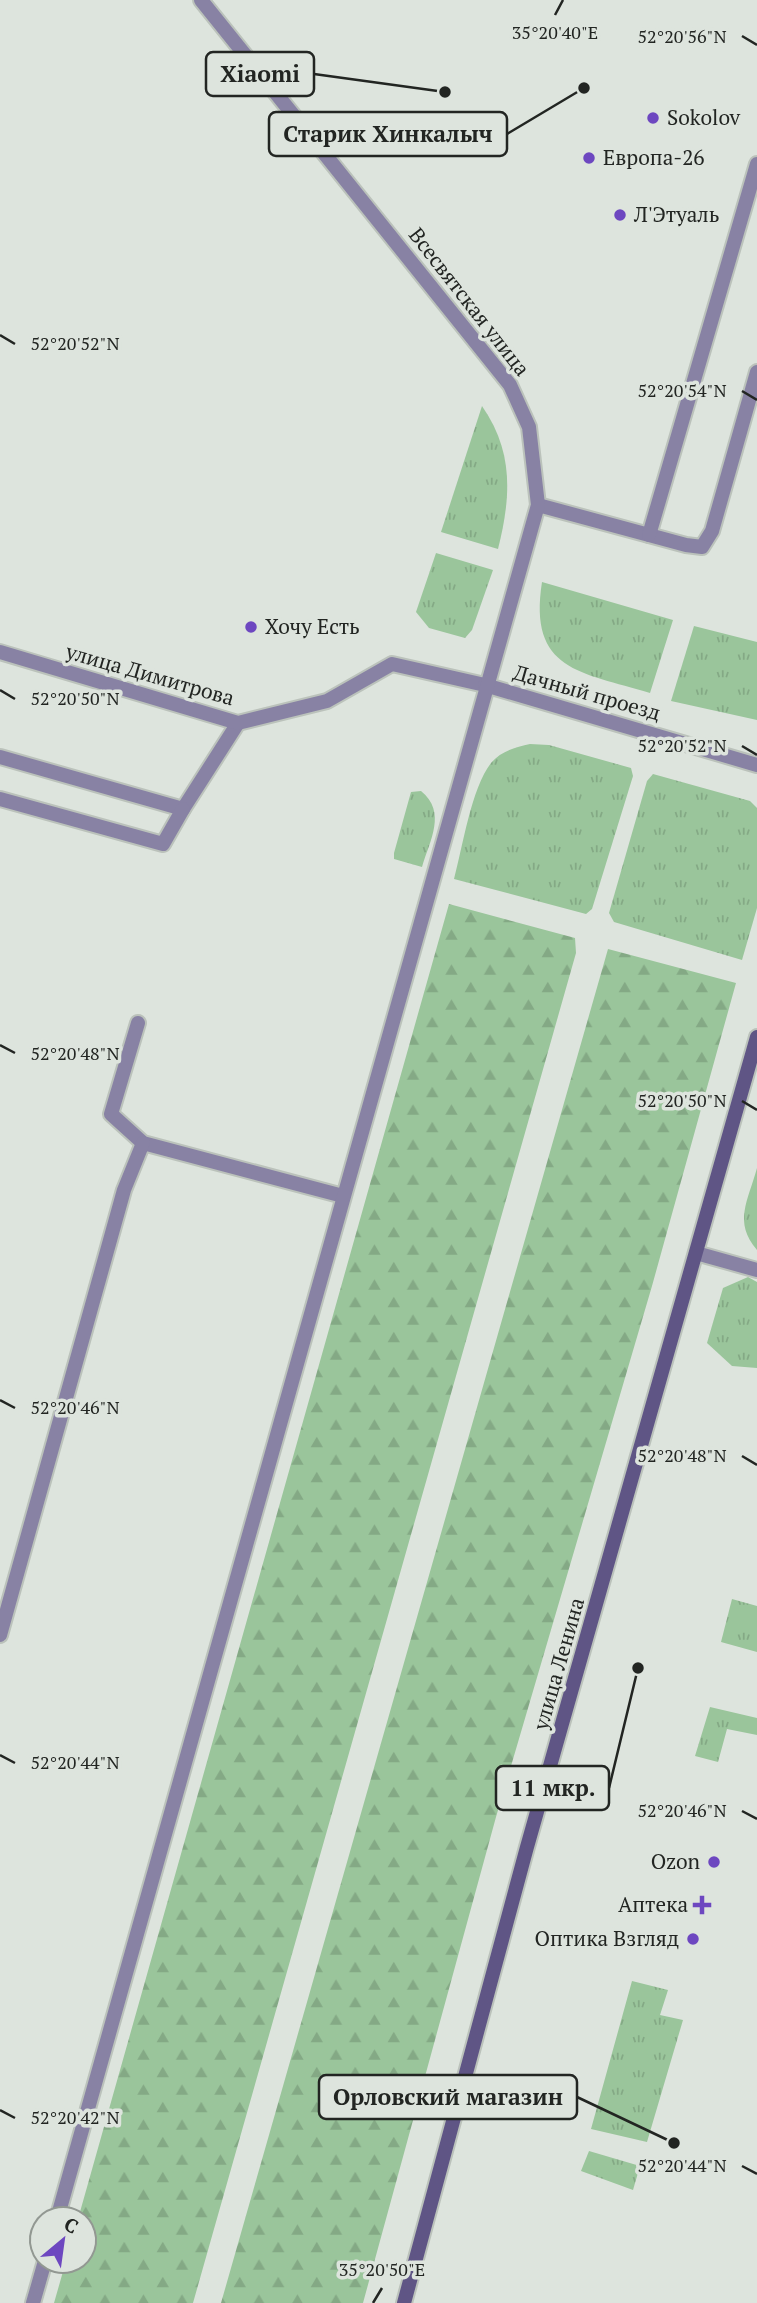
<svg xmlns="http://www.w3.org/2000/svg" width="757" height="2303" font-family="'PT Serif',serif">
  <style>
    .grass { fill: url(#grass-tufts) }
    .forest { fill: url(#forest-firs) }
    .lines { fill: none; stroke-linecap: round; stroke-linejoin: round }
    .service-casing { stroke: #bbc2bb; stroke-width: 18 }
    .minor-casing { stroke: #bbc2bb; stroke-width: 18 }
    .tertiary-casing { stroke: #bbc2bb; stroke-width: 18 }
    .secondary-casing { stroke: #bbc2bb; stroke-width: 18 }
    .service { stroke: #8882a4; stroke-width: 14 }
    .minor { stroke: #8882a4; stroke-width: 14 }
    .tertiary { stroke: #8882a4; stroke-width: 14 }
    .secondary { stroke: #5f5585; stroke-width: 14 }
    .ticks { fill: none; stroke: #222522; stroke-width: 2.5 }
    .poi-dot { fill: #6d47c0; stroke: #dde4dd; stroke-width: 2.5 }
    .labels { text-anchor: middle; stroke-width: 7; stroke-linejoin: round; paint-order: stroke }
    .poi-label { font-size: 21px; fill: #222522; stroke: #dde4dd; text-anchor: start }
    .street-label { font-size: 21px; fill: #222522; stroke: #dde4dd }
    .ticks-label { font-size: 18px; text-anchor: middle; fill: #222522; stroke: #dde4dd; stroke-width: 7; stroke-linejoin: round; paint-order: stroke }
    .leader { fill: none; stroke: #222522; stroke-width: 2.5 }
    .callout-dot { fill: #222522; stroke: #dde4dd; stroke-width: 2.5 }
    .callout { fill: #dde4dd; stroke: #222522; stroke-width: 2.5 }
    .callout-label { font-size: 23px; text-anchor: middle; font-weight: bold; fill: #222522 }
  </style>
  <defs>
    <pattern id="grass-tufts" width="24" height="20" patternUnits="userSpaceOnUse" patternTransform="scale(1.75)"><rect width="24" height="20" fill="#9ac59b"/><path d="M3 7l-1-3M5 7V3M7 7l1-3M15 17l-1-3M17 17v-4M19 17l1-3" fill="none" stroke="#84a985"/></pattern>
    <pattern id="forest-firs" width="22" height="20" patternUnits="userSpaceOnUse" patternTransform="scale(1.75)"><rect width="22" height="20" fill="#9ac59b"/><path d="M5 1l3.5 6h-7zM16 11l3.5 6h-7z" fill="#84a985"/></pattern>
  </defs>
  <rect width="100%" height="100%" fill="#dde4dd"/>
  <!-- grass -->
  <g class="grass">
    <path d="M482,406C514,452 511,497 498,549L441,532Z"/>
    <path d="M436,553L493,570L472,630L465,638L429,628L416,612Z"/>
    <path d="M542,582L673,620L650,693C581,672 528,671 542,582Z"/>
    <path d="M694,626L757,642V720L671,701Z"/>
    <path d="M530,744L549,745L631,768L633,776L592,909L586,914L454,879C463,846 471,789 491,763C501,751 516,747 530,744Z"/>
    <path d="M653,774L750,801L757,808V908L742,960L614,922L609,913L647,781Z"/>
    <path d="M421,791C447,812 430,840 422,867L394,859V853L411,792Z"/>
    <path d="M757,1168V1250C733,1222 748,1201 757,1168Z"/>
    <path d="M748,1277L757,1282V1368L732,1366L707,1343L723,1288Z"/>
    <path d="M732,1599L757,1606V1652L721,1642Z"/>
    <path d="M710,1707L757,1718V1735L727,1729L718,1762L695,1756Z"/>
    <path d="M632,1981L668,1990L660,2015L683,2020L647,2142L591,2129Z"/>
    <path d="M589,2151L640,2166L633,2190L581,2171Z"/>
  </g>
  <!-- forest -->
  <g class="forest">
    <path d="M449,904L575,938L576,953L193,2303H54L66,2261H84V2219H78Z"/>
    <path d="M608,949L736,983L652,1286L496,1817L363,2303H221Z"/>
  </g>
  <g class="lines">
    <defs>
      <g id="service">
        <path d="M538,505L686,545L702,547L712,531L757,372"/>
        <path d="M649,535L757,164"/>
        <path d="M0,757L183,809L238,723"/>
        <path d="M0,799L163,844L183,809"/>
        <path d="M138,1023L111,1114L143,1143L343,1196"/>
        <path d="M696,1253L757,1270"/>
        <path d="M0,1635L124,1190L143,1143"/>
      </g>
      <path id="minor" d="M0,652L238,723L327,701L392,664L485,685"/>
      <g id="tertiary">
        <path d="M485,685L757,765"/>
        <path d="M57,2219L538,505L529,427L510,385L201,0"/>
        <path d="M33,2303L45,2261"/>
      </g>
      <path id="secondary" d="M404,2303L527,1847L757,1037"/>
    </defs>
    <!-- service casing -->
    <use href="#service" class="service-casing"/>
    <!-- minor casing -->
    <use href="#minor" class="minor-casing"/>
    <!-- tertiary casing -->
    <use href="#tertiary" class="tertiary-casing"/>
    <!-- secondary casing -->
    <use href="#secondary" class="secondary-casing"/>
    <!-- service -->
    <use href="#service" class="service"/>
    <!-- minor -->
    <use href="#minor" class="minor"/>
    <!-- tertiary -->
    <use href="#tertiary" class="tertiary"/>
    <!-- secondary -->
    <use href="#secondary" class="secondary"/>
  </g>
  <!-- ticks -->
  <path class="ticks" d="M555,15L563,0M742,36L757,45M0,335L15,344M742,391L757,400M0,690L15,699M742,746L757,755M0,1045L15,1053M742,1101L757,1110M0,1400L15,1408M742,1456L757,1465M0,1755L15,1763M742,1811L757,1819M0,2110L15,2118M742,2166L757,2174M373,2303L382,2288"/>
  <!-- markers -->
  <g class="poi-dot">
    <circle cx="653" cy="118" r="7"/>
    <circle cx="589" cy="158" r="7"/>
    <circle cx="620" cy="215" r="7"/>
    <circle cx="251" cy="627" r="7"/>
    <circle cx="714" cy="1862" r="7"/>
    <path d="M698.5 1894.5h7v7h7v7h-7v7h-7v-7h-7v-7h7z"/>
    <circle cx="693" cy="1939" r="7"/>
  </g>
  <g class="labels">
    <!-- poi labels -->
    <g class="poi-label">
      <text x="667" y="125">Sokolov</text>
      <text x="603" y="165">Европа-26</text>
      <text x="634" y="222">Л'Этуаль</text>
      <text x="265" y="634">Хочу Есть</text>
      <text x="700" y="1869" text-anchor="end">Ozon</text>
      <text x="688" y="1912" text-anchor="end">Аптека</text>
      <text x="679" y="1946" text-anchor="end">Оптика Взгляд</text>
    </g>
    <!-- street labels -->
    <g class="street-label">
      <text transform="translate(469 302) rotate(52)" y="7">Всесвятская улица</text>
      <text transform="translate(150 675) rotate(16)" y="7">улица Димитрова</text>
      <text transform="translate(587 693) rotate(16)" y="7">Дачный проезд</text>
      <text transform="translate(559 1664) rotate(-74)" y="7">улица Ленина</text>
    </g>
  </g>
  <g class="ticks-label">
    <text x="555" y="39">35°20'40"E</text>
    <text x="682" y="43">52°20'56"N</text>
    <text x="75" y="350">52°20'52"N</text>
    <text x="682" y="397">52°20'54"N</text>
    <text x="75" y="705">52°20'50"N</text>
    <text x="682" y="752">52°20'52"N</text>
    <text x="75" y="1060">52°20'48"N</text>
    <text x="682" y="1107">52°20'50"N</text>
    <text x="75" y="1414">52°20'46"N</text>
    <text x="682" y="1462">52°20'48"N</text>
    <text x="75" y="1769">52°20'44"N</text>
    <text x="682" y="1817">52°20'46"N</text>
    <text x="75" y="2124">52°20'42"N</text>
    <text x="682" y="2172">52°20'44"N</text>
    <text x="382" y="2276">35°20'50"E</text>
  </g>
  <!-- callouts -->
  <path class="leader" d="M445 92L314 74M584 88L507 134M638 1668L609 1788M674 2143L577 2097"/>
  <g class="callout-dot">
    <circle cx="445" cy="92" r="7"/>
    <circle cx="584" cy="88" r="7"/>
    <circle cx="638" cy="1668" r="7"/>
    <circle cx="674" cy="2143" r="7"/>
  </g>
  <g class="callout">
    <rect x="206" y="52" width="108" height="44" rx="7"/>
    <rect x="269" y="112" width="238" height="44" rx="7"/>
    <rect x="496" y="1766" width="113" height="44" rx="7"/>
    <rect x="319" y="2075" width="258" height="44" rx="7"/>
  </g>
  <g class="callout-label">
    <text x="260" y="82">Xiaomi</text>
    <text x="388" y="142">Старик Хинкалыч</text>
    <text x="553" y="1796">11 мкр.</text>
    <text x="448" y="2105">Орловский магазин</text>
  </g>
  <!-- north arrow -->
  <g transform="translate(63 2240) rotate(29)"><circle r="33" fill="#dde4dd" stroke="#929892" stroke-width="2"/>
  <path d="M0-5L12 26L0 18L-12 26Z" fill="#6d47c0"/>
  <text y="-10" font-size="19" font-weight="bold" text-anchor="middle" fill="#222522">С</text>
  </g>
</svg>
